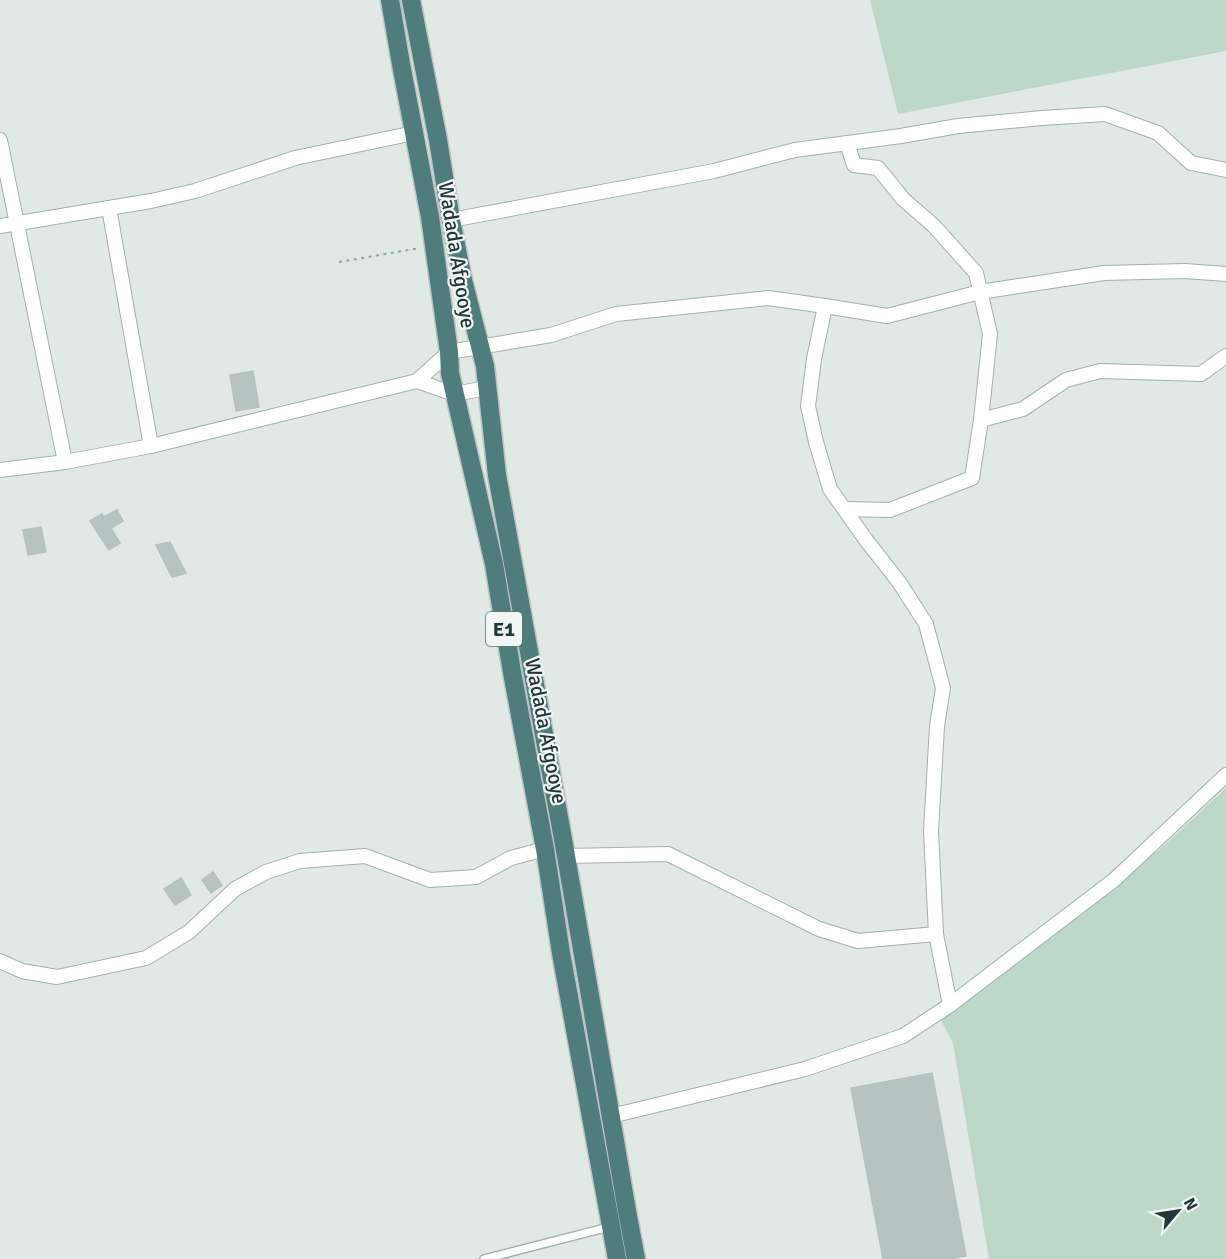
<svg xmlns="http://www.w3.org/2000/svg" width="1226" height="1259" font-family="Signika,sans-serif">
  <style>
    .green { fill: #bcd8c9 }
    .building { fill: #b6c4c1; stroke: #b4c2bf; stroke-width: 1.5 }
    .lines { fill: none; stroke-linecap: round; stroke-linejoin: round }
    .service-casing { stroke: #a4b0ae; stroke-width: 10 }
    .minor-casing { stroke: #a4b0ae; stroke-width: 16 }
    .trunk-casing { stroke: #bdc3c3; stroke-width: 21 }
    .path { stroke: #85a9a5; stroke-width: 2; stroke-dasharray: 3 4.5; stroke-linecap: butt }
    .service { stroke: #fff; stroke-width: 7 }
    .minor { stroke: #fff; stroke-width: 14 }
    .trunk { stroke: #4e7d7c; stroke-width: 18 }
    .labels { text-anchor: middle; stroke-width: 4.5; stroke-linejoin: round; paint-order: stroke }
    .shield { fill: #f0f6f5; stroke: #60716f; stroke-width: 1.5 }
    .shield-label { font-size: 20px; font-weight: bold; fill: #233836 }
    .street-label { font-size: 21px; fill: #233836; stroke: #f0f6f5 }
  </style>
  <rect width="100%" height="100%" fill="#e1e9e7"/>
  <!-- green -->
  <g class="green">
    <path d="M870,0H1226V51L898,114Z"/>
    <path d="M1226,788V1259H989L953,1043L939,1017L1159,850Z"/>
  </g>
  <!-- building -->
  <g class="building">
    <path d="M253,371L259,407L236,411L230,375Z"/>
    <path d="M117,510L123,521L111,528L120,543L109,550L90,521L102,514L104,517Z"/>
    <path d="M41,527L46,552L28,555L23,530Z"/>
    <path d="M170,542L186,573L172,577L156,545Z"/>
    <path d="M213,872L222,885L211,893L202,880Z"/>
    <path d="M181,878L191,895L175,905L164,889Z"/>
    <path d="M932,1073L966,1256L950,1259H883L851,1088Z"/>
  </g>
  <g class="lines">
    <defs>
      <path id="service" d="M484,1259L609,1227"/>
      <g id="minor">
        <path d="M0,140L65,462"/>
        <path d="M109,208L151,446"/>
        <path d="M451,220L714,171L795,150L901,136L958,126L1042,118L1105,114L1158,133L1191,163L1226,170"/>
        <path d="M0,226L151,201L195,191L295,158L414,133"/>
        <path d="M825,306L887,316L980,292L1104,273L1185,271L1226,274"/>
        <path d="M417,381L454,394L487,388"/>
        <path d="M981,420L1023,409L1066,380L1100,371L1201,374L1226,356"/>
        <path d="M0,470L65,462L151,446L417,381L449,352L551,335L616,314L768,298L825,306L814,359L808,406L816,442L830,489L866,540L899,582L926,624L943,688L937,726L931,831L936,934"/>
        <path d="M844,509L890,510L972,478L981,420L990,334L976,273L934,226L903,199L878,168L854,165L847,143"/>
        <path d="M566,856L668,854L819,929L858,941L936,934L950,1005L1114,880L1226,775"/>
        <path d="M0,961L22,971L57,977L146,958L189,932L235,889L266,872L300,861L365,856L430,880L476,877L511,858L545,849"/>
        <path d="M611,1116L805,1069L903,1036L950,1005"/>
      </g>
      <g id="trunk">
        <path d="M390,0L401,64L430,217L449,352L450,373L494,564L512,672L545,849L561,953L617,1259"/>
        <path d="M411,0L438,140L451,220L463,280L485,366L497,475L566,856L627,1211L636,1259"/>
      </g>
    </defs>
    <!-- service casing -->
    <use href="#service" class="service-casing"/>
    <!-- minor casing -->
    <use href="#minor" class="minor-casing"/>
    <!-- trunk casing -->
    <use href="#trunk" class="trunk-casing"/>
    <!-- path -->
    <path class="path" d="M339,262L420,248"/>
    <!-- service -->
    <use href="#service" class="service"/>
    <!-- minor -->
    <use href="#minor" class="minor"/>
    <!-- trunk -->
    <use href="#trunk" class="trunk"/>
  </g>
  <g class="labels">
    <!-- shield labels -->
    <rect class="shield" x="486" y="612" width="36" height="34" rx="4.5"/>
    <g class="shield-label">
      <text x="504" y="636">E1</text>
    </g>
    <!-- street labels -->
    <g class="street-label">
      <text transform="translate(457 255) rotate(81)" y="7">Wadada Afgooye</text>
      <text transform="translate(546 731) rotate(79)" y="7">Wadada Afgooye</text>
    </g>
  </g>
  <!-- north arrow -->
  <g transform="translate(1178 1211) rotate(61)" stroke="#f0f6f5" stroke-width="4.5" paint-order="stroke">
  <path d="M0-4.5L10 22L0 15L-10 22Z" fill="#233836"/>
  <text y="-9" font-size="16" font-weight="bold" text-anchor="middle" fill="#233836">N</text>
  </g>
</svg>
